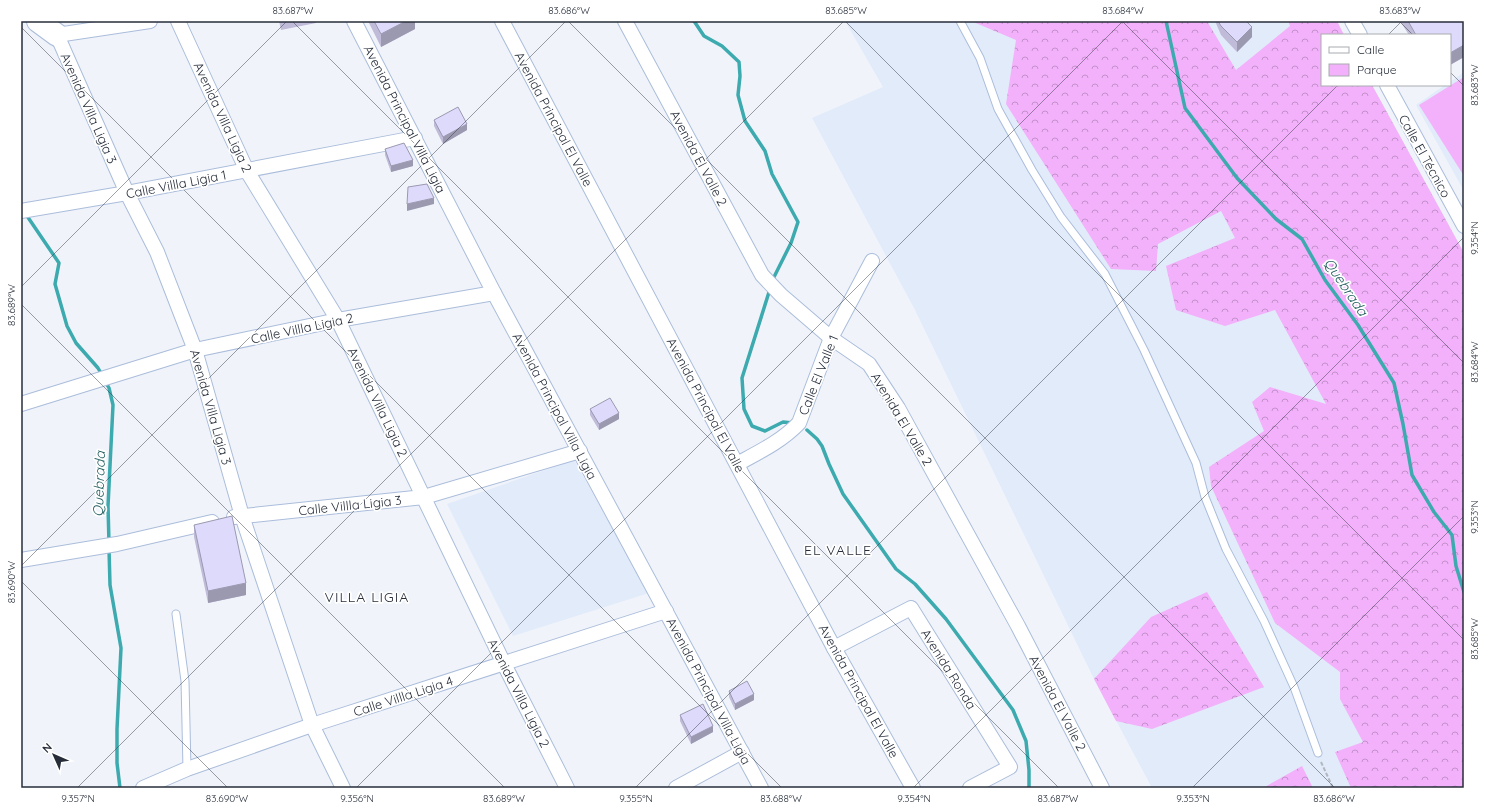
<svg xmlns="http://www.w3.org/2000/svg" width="1485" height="809" font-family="Quicksand,sans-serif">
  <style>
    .built { fill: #e2ebfa }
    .green { fill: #f2b1fa }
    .forest { fill: url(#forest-crowns) }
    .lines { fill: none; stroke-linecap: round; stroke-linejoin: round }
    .stream { stroke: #3caaae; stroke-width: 3.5 }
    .service-casing { stroke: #abbddb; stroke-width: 9 }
    .minor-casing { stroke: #abbddb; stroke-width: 16 }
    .trunk-casing { stroke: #abbddb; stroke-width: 24 }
    .path { stroke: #b2b7bf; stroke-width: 2; stroke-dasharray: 4 2; stroke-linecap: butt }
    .service { stroke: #fff; stroke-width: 7 }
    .minor { stroke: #fff; stroke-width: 14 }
    .trunk { stroke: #fff; stroke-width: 22 }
    .wall { fill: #bfbbd9 }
    .shaded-wall { fill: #9b99b0 }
    .building { fill: #dedafc; stroke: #9b99b0 }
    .ticks { fill: none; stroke: #272e3a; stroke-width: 1; stroke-opacity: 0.45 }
    .labels { text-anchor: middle; stroke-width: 3.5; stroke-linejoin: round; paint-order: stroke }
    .street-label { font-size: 13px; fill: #272e3a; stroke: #fff }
    .water-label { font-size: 14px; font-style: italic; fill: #215d5f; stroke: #fff }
    .neighbourhood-label { font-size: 14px; letter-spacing: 1px; fill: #272e3a; stroke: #fff }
    .neatline { fill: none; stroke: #272e3a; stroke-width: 1.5 }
    .ticks-label { font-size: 10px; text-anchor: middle; fill: #272e3a }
  </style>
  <defs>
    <pattern id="forest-crowns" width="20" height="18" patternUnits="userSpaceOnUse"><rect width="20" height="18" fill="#f2b1fa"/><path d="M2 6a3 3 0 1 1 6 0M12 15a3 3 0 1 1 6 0" fill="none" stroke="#c490cb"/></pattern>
  </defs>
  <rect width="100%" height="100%" fill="#f0f4fa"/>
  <!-- built -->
  <g class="built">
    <path d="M845,21H1337L1344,35H1322V85H1372L1464,253V788H1152L1094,679L915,310L812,118L883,87Z"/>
    <path d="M1464,72V191L1416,105L1445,85H1450V82Z"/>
    <path d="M574,460L649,593L513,636L447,504Z"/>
  </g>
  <!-- green -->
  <path class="green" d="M1464,77V176L1419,105Z"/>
  <!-- forest -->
  <g class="forest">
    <path d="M971,21H1207L1236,70L1290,26L1288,21H1337L1344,35H1322V85H1372L1464,253V788H1351L1335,752L1363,742L1340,699V672L1275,623L1211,486L1209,467L1264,431L1252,402L1270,387L1326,404L1275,310L1225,326L1176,310L1166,266L1235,238L1221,211L1158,244L1156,271L1111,269L1006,104L1016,40Z"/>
    <path d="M1207,592L1264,687L1152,729L1116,721L1094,679L1151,617Z"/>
    <path d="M1302,766L1313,788H1263Z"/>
  </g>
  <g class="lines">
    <!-- stream -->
    <g class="stream">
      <path d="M694,21L704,36L722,46L739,62L740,76L738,95L745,121L765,151L772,174L798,222L791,243L772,281"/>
      <path d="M1166,21L1185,108L1237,178L1276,219L1302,239L1325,280L1358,325L1394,383L1403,424L1412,475L1434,512L1452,535L1456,566L1464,592"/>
      <path d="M25,213L59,263L55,284L67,326L76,343L98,368L102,375"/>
      <path d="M770,289L742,378L744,409L752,426L765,431L783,422L794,423"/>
      <path d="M105,381L109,388L113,405L108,506L109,543"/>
      <path d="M807,430L817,439L822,446L829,464L843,494L896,569L915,584L946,619L1013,710L1026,741L1029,770V788"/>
      <path d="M109,549L110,585L121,648L117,729V763L120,788"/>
    </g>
    <defs>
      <g id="service">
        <path d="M960,21L980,58L998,109L1032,170L1061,217L1105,274L1144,350L1196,463L1205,497L1226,549L1264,621L1294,687L1318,753"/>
        <path d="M176,614L185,681L187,769"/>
      </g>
      <g id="minor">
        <path d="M150,21L57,35L127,193L157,252L195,350L242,516L312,725L343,788"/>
        <path d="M178,21L247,171L338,320L504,664L567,788"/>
        <path d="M354,21L494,293L761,788"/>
        <path d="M502,21L834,648L913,788"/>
        <path d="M625,21L762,275L781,295L831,338L869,364L898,408L1018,626L1102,788"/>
        <path d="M1352,21L1360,35"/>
        <path d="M1387,85L1464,226"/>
        <path d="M21,211L127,193L415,138"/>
        <path d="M21,404L195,350L338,320L494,293"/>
        <path d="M737,464C759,452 782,441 799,423L831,338L872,261"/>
        <path d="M234,517L424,497L580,451"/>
        <path d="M21,560L117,544L212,522"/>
        <path d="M834,648L911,608L1010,767L970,788"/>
        <path d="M143,788L187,769L312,725L666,611"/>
        <path d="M676,788L742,752"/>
      </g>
      <path id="trunk" d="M38,21L57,35"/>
    </defs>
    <!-- service casing -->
    <use href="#service" class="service-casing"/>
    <!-- minor casing -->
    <use href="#minor" class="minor-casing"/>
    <!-- trunk casing -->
    <use href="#trunk" class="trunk-casing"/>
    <!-- path -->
    <path class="path" d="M1321,762L1333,788"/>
    <!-- service -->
    <use href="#service" class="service"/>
    <!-- minor -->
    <use href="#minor" class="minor"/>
    <!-- trunk -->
    <use href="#trunk" class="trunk"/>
  </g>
  <!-- wall -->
  <g class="wall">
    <path d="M279,21H316V23L281,30Z"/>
    <path d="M368,21H415V29L381,47Z"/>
    <path d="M1215,21H1246L1252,37L1237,52L1221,35Z"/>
    <path d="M1400,21H1464V57L1450,65V35H1409Z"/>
    <path d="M434,120L467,130L443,144L434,126Z"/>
    <path d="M385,149L413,166L391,172L385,155Z"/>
    <path d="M590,409L619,419L599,430L590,415Z"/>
    <path d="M194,525L246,595L208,603L194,537Z"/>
    <path d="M729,691L754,700L735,710L729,697Z"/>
    <path d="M680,715L713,732L691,744L680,721Z"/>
  </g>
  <!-- shaded-wall -->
  <g class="shaded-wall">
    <path d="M406,21H415V29L381,47V34Z"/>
    <path d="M1252,27V37L1237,52V42Z"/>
    <path d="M1464,45V57L1450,65V53Z"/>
    <path d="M467,124V130L443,144V137Z"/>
    <path d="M413,160V166L391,172V166Z"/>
    <path d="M434,198V204L407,211V204Z"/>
    <path d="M619,413V419L599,430V424Z"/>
    <path d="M246,583V595L208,603V591Z"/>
    <path d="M754,694V700L735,710V704Z"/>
    <path d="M713,726V732L691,744V737Z"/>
  </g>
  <!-- building -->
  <g class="building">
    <path d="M374,21H406L381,34Z"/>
    <path d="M1218,21H1246L1252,27L1237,42L1221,26Z"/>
    <path d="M1408,21H1464V45L1450,53V35H1416Z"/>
    <path d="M458,107L467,124L443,137L434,120Z"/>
    <path d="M404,143L413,160L391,166L385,149Z"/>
    <path d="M427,184L434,198L407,204L408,187Z"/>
    <path d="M610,398L619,413L599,424L590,409Z"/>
    <path d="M232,516L246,583L208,591L194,525Z"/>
    <path d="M747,681L754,694L735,704L729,691Z"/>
    <path d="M703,704L713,726L691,737L680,715Z"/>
  </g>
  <!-- ticks -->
  <path class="ticks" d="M292,21L1059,788M568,21L1335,788M845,21L1464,640M1122,21L1464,363M1399,21L1413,35M21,27L782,788M1388,35L1402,21M1450,72L1464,86M21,287L287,21M21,304L505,788M21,566L566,21M21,581L228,788M77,788L844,21M356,788L1123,21M635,788L1338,85M913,788L1464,237M1192,788L1464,516"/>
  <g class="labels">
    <!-- street labels -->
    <g class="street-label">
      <text transform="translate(89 108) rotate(66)" y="5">Avenida Villa Ligia 3</text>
      <text transform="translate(223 117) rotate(65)" y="5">Avenida Villa Ligia 2</text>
      <text transform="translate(405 119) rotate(63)" y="5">Avenida Principal Villa Ligia</text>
      <text transform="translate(554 119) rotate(62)" y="5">Avenida Principal El Valle</text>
      <text transform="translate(1425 156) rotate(61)" y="5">Calle El Técnico</text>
      <text transform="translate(699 158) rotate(62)" y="5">Avenida El Valle 2</text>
      <text transform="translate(176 184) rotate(-11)" y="5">Calle Villla Ligia 1</text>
      <text transform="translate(302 328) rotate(-12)" y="5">Calle Villla Ligia 2</text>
      <text transform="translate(818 375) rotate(-68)" y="5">Calle El Valle 1</text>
      <text transform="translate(378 402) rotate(64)" y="5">Avenida Villa Ligia 2</text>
      <text transform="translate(706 405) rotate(62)" y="5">Avenida Principal El Valle</text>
      <text transform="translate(555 406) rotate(62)" y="5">Avenida Principal Villa Ligia</text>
      <text transform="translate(211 407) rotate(74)" y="5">Avenida Villa Ligia 3</text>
      <text transform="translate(902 419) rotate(59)" y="5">Avenida El Valle 2</text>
      <text transform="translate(350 505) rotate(-6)" y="5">Calle Villla Ligia 3</text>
      <text transform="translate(949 669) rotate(58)" y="5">Avenida Ronda</text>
      <text transform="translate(709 691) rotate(62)" y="5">Avenida Principal Villa Ligia</text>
      <text transform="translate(859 691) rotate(61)" y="5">Avenida Principal El Valle</text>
      <text transform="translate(519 693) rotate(63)" y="5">Avenida Villa Ligia 2</text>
      <text transform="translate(403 696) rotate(-18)" y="5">Calle Villla Ligia 4</text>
      <text transform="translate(1058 703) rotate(62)" y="5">Avenida El Valle 2</text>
    </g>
    <!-- water labels -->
    <g class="water-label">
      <text transform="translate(1346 287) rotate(56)" y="5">Quebrada</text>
      <text transform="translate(99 484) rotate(-88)" y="5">Quebrada</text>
    </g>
    <!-- neighbourhood labels -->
    <g class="neighbourhood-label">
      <text x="838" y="555">EL VALLE</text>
      <text x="367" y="602">VILLA LIGIA</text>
    </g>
  </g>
  <!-- border -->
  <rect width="1485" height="809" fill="none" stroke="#ffffff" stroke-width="44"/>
  <!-- legend -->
  <rect x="1321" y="34" width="130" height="52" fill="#ffffff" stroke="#a9abb0"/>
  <rect x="1329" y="47" width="20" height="6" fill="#ffffff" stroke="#a9abb0"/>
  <text x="1357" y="54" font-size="12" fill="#272e3a">Calle</text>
  <rect x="1329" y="64" width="20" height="12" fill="#f2b1fa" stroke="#a9abb0"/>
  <text x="1357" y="74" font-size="12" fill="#272e3a">Parque</text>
  <!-- north arrow -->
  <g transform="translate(54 755) rotate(315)" stroke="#ffffff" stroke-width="3" paint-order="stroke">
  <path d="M0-3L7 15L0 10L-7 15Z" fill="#272e3a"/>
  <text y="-6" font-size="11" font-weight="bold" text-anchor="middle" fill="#272e3a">N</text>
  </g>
  <rect x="22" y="22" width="1441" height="765" class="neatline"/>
  <g class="ticks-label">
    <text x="293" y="14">83.687°W</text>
    <text x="569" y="14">83.686°W</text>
    <text x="846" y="14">83.685°W</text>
    <text x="1123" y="14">83.684°W</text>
    <text x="1400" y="14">83.683°W</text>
    <text transform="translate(1474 85) rotate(-90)" y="4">83.683°W</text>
    <text transform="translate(1474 238) rotate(-90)" y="4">9.354°N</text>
    <text transform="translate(11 305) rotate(-90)" y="4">83.689°W</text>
    <text transform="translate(1474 362) rotate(-90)" y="4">83.684°W</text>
    <text transform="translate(1474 517) rotate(-90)" y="4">9.353°N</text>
    <text transform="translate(11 582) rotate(-90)" y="4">83.690°W</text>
    <text transform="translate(1474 639) rotate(-90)" y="4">83.685°W</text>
    <text x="78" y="802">9.357°N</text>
    <text x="227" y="802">83.690°W</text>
    <text x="357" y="802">9.356°N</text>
    <text x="504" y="802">83.689°W</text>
    <text x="636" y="802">9.355°N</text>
    <text x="781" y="802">83.688°W</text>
    <text x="914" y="802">9.354°N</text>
    <text x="1058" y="802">83.687°W</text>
    <text x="1193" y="802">9.353°N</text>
    <text x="1334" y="802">83.686°W</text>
  </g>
</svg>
